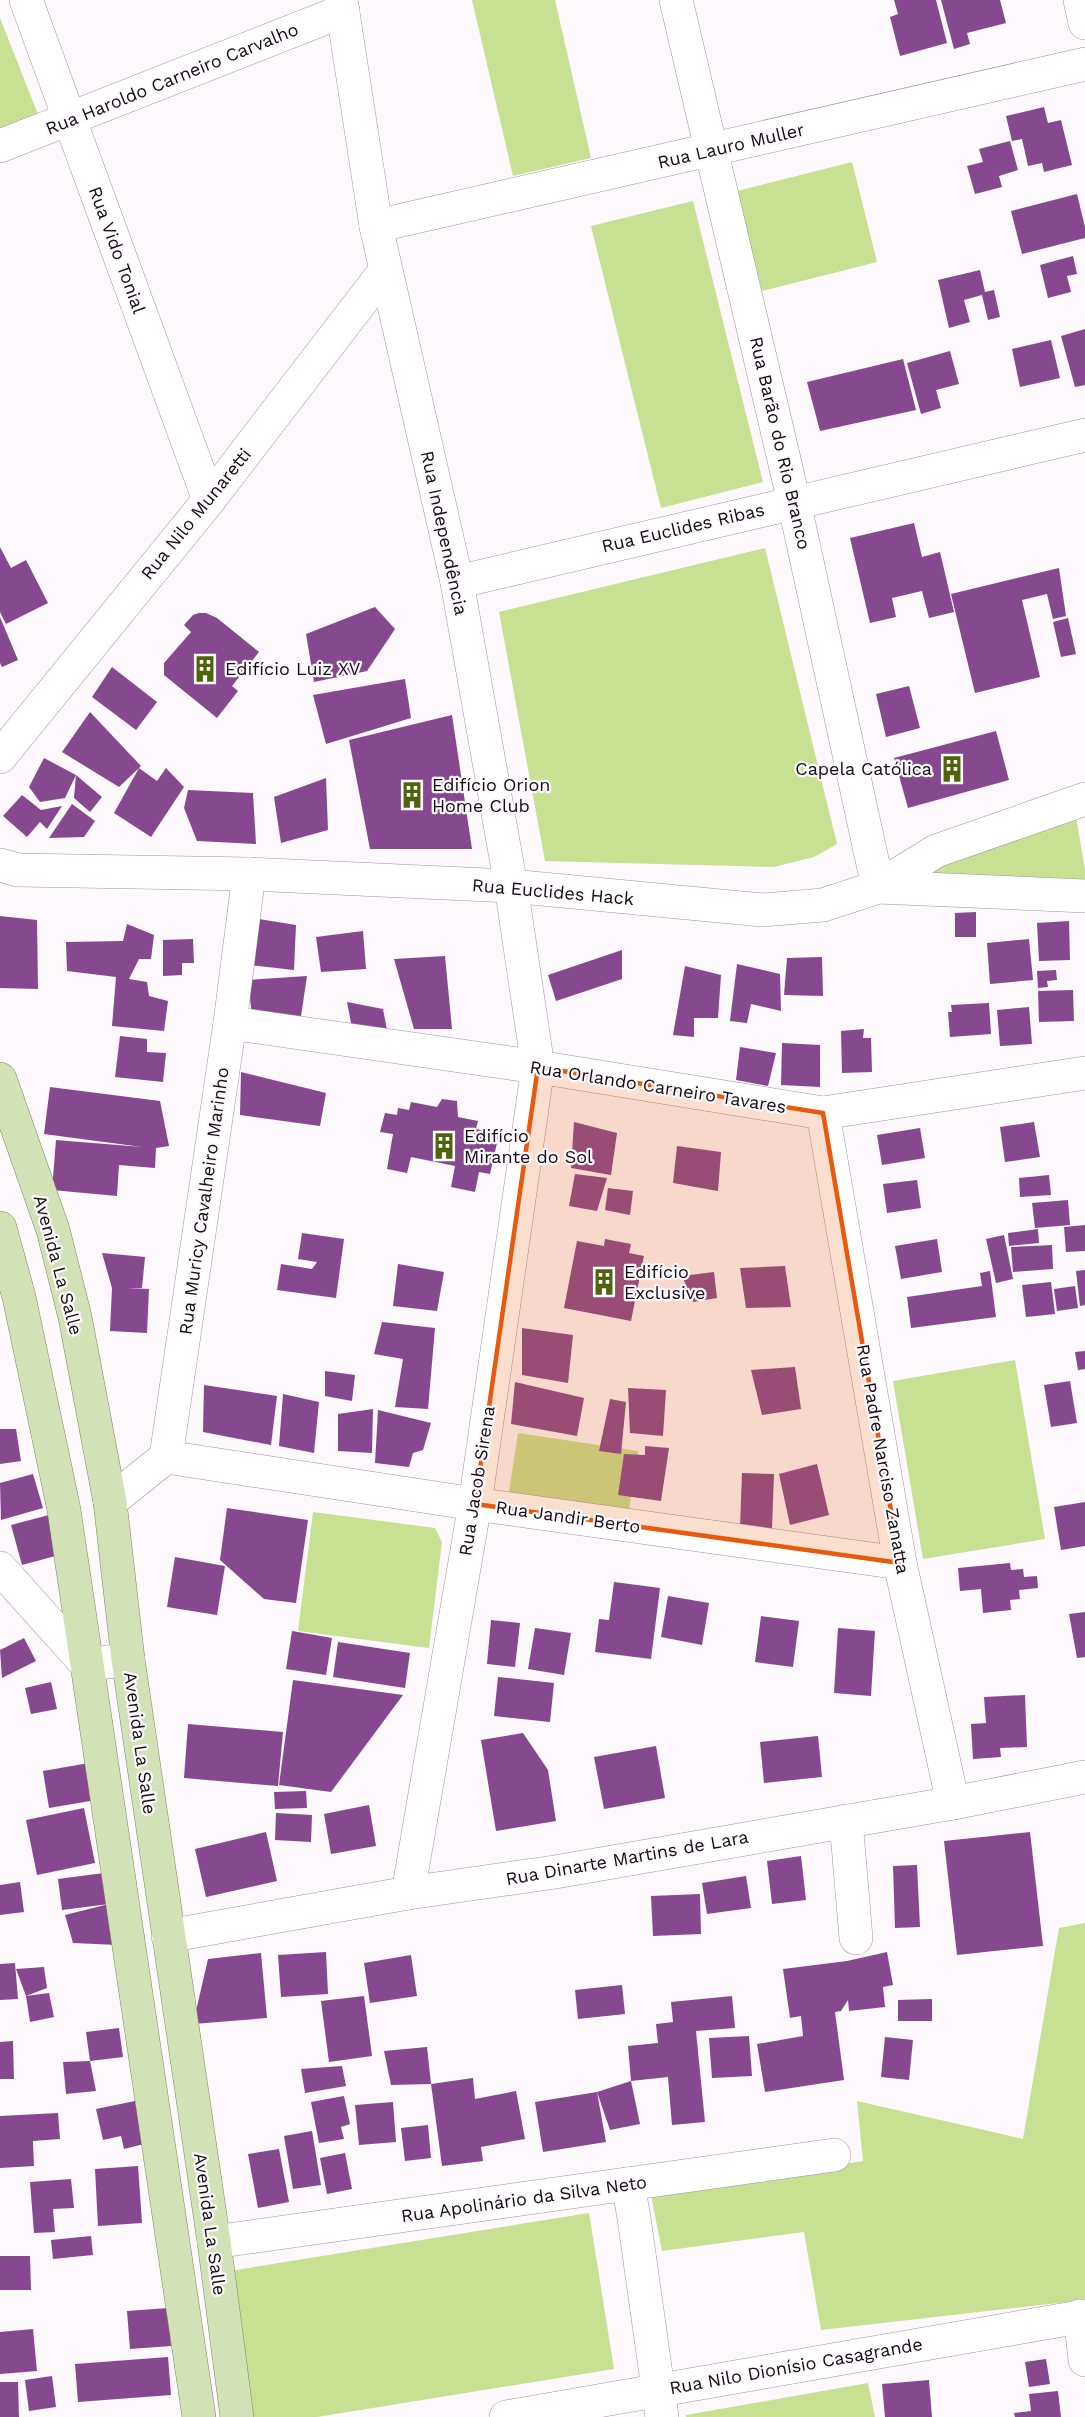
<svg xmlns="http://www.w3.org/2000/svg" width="1085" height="2417" font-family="'Work Sans',sans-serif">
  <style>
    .green { fill: #c7e091 }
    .building { fill: #86498f }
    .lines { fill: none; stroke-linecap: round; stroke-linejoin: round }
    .minor-casing { stroke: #a492a6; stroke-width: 34 }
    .major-casing { stroke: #7d895d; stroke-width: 34 }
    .minor { stroke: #fff; stroke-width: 33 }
    .major { stroke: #d3e1b6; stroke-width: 33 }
    .marked { fill: #e8590c; fill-opacity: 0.2; stroke: #e8590c; stroke-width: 4.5; stroke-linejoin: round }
    .labels { text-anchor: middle; stroke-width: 4.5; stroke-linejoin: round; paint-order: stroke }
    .street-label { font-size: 18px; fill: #120c13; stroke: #fcf8fc }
    .poi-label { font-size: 18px; fill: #120c13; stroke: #fcf8fc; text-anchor: start }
  </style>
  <rect width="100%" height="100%" fill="#fcf8fc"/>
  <!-- green -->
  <g class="green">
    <path d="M472,0H555L591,158L513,176Z"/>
    <path d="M0,18L39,117L0,132Z"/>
    <path d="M852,162L877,262L762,291L737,191Z"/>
    <path d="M693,201L763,482L661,508L591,226Z"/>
    <path d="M765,548L837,844L814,857L774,867L545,861L499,612Z"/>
    <path d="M1076,817L1085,870V884L890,882Z"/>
    <path d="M1015,1360L1045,1539L923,1559L893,1381Z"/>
    <path d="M518,1433L638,1451L629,1510L509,1492Z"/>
    <path d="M313,1512L435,1528L442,1542L429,1648L298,1631Z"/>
    <path d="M1085,1923V2300L821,2330L804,2232L662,2251L651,2195L863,2161L857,2101L1023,2139L1059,1928Z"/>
    <path d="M589,2213L614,2369L317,2417H253L230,2271Z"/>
    <path d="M868,2383L875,2417H686V2415Z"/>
  </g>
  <!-- building -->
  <g class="building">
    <path d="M894,0H936L947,43L900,56L890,17L898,14Z"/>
    <path d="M941,0H1000L1006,23L967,33L970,44L954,49Z"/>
    <path d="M1044,107L1048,123L1061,120L1072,165L1044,172L1042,163L1028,166L1022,139L1012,141L1006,116Z"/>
    <path d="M1010,141L1018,170L999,176L1002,187L975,194L967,166L983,162L979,149Z"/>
    <path d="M1077,194L1085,227V238L1022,254L1011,211Z"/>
    <path d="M1073,256L1077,274L1067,276L1071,292L1048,298L1040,265Z"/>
    <path d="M980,270L985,292L994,290L1000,317L988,320L982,295L964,300L970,322L949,328L938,280Z"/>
    <path d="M1085,329V385L1075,387L1061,336Z"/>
    <path d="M1051,340L1060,378L1020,387L1012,349Z"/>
    <path d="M950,351L959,384L936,390L941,408L921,414L907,363Z"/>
    <path d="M903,359L916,410L820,431L807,382Z"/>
    <path d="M914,523L922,557L940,552L954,612L929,618L922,591L892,598L896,617L870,623L850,538Z"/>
    <path d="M0,547L11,568L26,560L48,603L6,624L0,612Z"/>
    <path d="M1059,568L1066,616L1053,619L1047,594L1022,600L1040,677L975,693L951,594Z"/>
    <path d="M375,607L395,629L367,671L314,682L306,634Z"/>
    <path d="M199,613H206L217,618L259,652L232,686L238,691L217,718L164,675V663L191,632L184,625L193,615Z"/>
    <path d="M0,617L18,660L2,667L0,663Z"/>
    <path d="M1068,618L1076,654L1061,657L1053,622Z"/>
    <path d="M112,667L157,702L136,730L92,697Z"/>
    <path d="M405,679L411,718L326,744L313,695Z"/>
    <path d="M909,686L920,728L886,737L876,694Z"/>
    <path d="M90,712L141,766L139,768L157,781L166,768L184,787L151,837L114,813L139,768L119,787L62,752Z"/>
    <path d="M452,715L472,849H370L349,740Z"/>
    <path d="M996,731L1009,780L908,808L894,758Z"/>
    <path d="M44,758L76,775L102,797L90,812L74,798L76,775L65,798L40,802L29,787Z"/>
    <path d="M326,778L328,830L281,843L274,797Z"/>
    <path d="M188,790L253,793L256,844L197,841L184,808Z"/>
    <path d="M22,795L41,810L62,806L47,829L40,822L27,837L3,816Z"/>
    <path d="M72,804L95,821L84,837L49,838Z"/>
    <path d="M976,912V937H955V913Z"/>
    <path d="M0,916L37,920L38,989L0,988Z"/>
    <path d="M253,918L296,925L294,970L249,965Z"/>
    <path d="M1069,921L1070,960L1039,961L1037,923Z"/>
    <path d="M127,924L154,935L151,959H139L129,979L147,982L149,996L168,1001L164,1031L112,1026L116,977L67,971L66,942L123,941Z"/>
    <path d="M363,931L366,969L321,972L316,937Z"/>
    <path d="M193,939L194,963H182V975L163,976V940Z"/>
    <path d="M1029,939L1033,980L990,984L987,943Z"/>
    <path d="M622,950V979L556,1001L548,975Z"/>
    <path d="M445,956L452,1029H414L394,959Z"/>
    <path d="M822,957L823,996L784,995L787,958Z"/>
    <path d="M737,964L780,974L781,1011L751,1004L747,1023L730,1021Z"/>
    <path d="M685,966L721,975L718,1018H694V1037L673,1035Z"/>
    <path d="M1056,970L1057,980L1047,981L1048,987L1038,988L1037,971Z"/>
    <path d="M307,976L300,1023L252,1016L248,980Z"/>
    <path d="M1073,990L1074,1021L1039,1022L1038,991Z"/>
    <path d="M347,1002L383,1009L388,1035L352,1028Z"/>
    <path d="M989,1003L991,1034L950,1037L948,1012H952L951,1005Z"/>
    <path d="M1029,1007L1032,1044L1000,1046L997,1010Z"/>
    <path d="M864,1029L863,1038H871L872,1072L842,1073L841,1031Z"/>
    <path d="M120,1036L147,1039V1052L166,1053L163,1082L115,1077Z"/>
    <path d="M782,1043L820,1045V1087L781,1085Z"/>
    <path d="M740,1047L776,1053L768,1086L736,1080Z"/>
    <path d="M241,1072L326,1093L320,1126L240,1115Z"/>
    <path d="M50,1087L160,1101L169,1146L156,1148L155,1168L119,1165L117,1196L52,1190L56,1140L142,1147L44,1134Z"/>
    <path d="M442,1099L457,1101L458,1117L478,1121L476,1129L499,1134L490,1174L479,1172L475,1192L451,1187L455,1166L411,1157L407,1173L387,1169L393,1134L380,1132L385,1113L397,1115L398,1108L409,1110L411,1102L437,1107Z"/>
    <path d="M574,1122L617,1133L611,1175L571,1168Z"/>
    <path d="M1034,1122L1040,1157L1005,1162L1000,1127Z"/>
    <path d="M920,1128L925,1158L882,1165L877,1135Z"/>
    <path d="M677,1146L721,1152L718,1191L673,1183Z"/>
    <path d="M575,1174L607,1178L597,1211L569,1206Z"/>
    <path d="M1049,1175L1051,1195L1020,1197L1019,1178Z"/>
    <path d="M917,1180L921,1208L887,1213L883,1184Z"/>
    <path d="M608,1188L633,1191L630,1215L605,1210Z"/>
    <path d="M1068,1200L1070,1225L1035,1228L1032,1203Z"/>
    <path d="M1085,1225V1251L1066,1252L1064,1227Z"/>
    <path d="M1038,1229L1039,1243L1009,1246L1008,1233Z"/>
    <path d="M302,1233L344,1239L336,1298L277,1290L281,1264L312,1269L317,1262L298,1259Z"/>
    <path d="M1004,1235L1013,1279L996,1283L986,1239Z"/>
    <path d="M605,1239L631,1244L629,1253L644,1256L631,1321L564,1308L577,1241L604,1246Z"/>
    <path d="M937,1239L942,1272L901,1279L895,1246Z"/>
    <path d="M1052,1245L1053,1269L1013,1272L1011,1247Z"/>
    <path d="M102,1253L145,1257L142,1288H127L149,1289L147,1333L110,1331L112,1288Z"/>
    <path d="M398,1264L444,1272L437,1311L393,1306Z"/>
    <path d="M785,1266L791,1307L746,1308L740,1268Z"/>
    <path d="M1085,1270V1305L1080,1306L1076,1271Z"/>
    <path d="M990,1271L996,1317L911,1328L907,1297L982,1286L980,1273Z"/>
    <path d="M714,1272L717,1298L693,1302L682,1276Z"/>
    <path d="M1051,1282L1055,1314L1026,1317L1022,1285Z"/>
    <path d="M1075,1286L1078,1308L1057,1311L1054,1289Z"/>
    <path d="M382,1322L435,1328L428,1409L395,1407L403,1359L374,1354Z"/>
    <path d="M522,1328L573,1335L568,1383L522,1375Z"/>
    <path d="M1085,1351V1369L1078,1370L1075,1352Z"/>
    <path d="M795,1367L801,1409L762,1415L751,1370Z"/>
    <path d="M325,1371L355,1375L352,1401L325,1396Z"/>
    <path d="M1070,1381L1077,1423L1051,1427L1044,1385Z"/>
    <path d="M515,1382L584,1398L577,1436L511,1424Z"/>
    <path d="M204,1385L277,1396L271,1445L203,1432Z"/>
    <path d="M628,1388L666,1390L663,1436L630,1433Z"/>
    <path d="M283,1394L319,1402L314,1453L279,1446Z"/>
    <path d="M610,1399L626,1402L621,1454L599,1451Z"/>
    <path d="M373,1409L372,1453L338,1451V1414Z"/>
    <path d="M378,1410L431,1423L423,1450L413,1453L409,1467L375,1463Z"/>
    <path d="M0,1429H16L21,1461L0,1464Z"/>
    <path d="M645,1446L669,1448L661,1501L618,1495L624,1454L645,1455Z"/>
    <path d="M817,1464L829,1515L790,1525L779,1474Z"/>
    <path d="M742,1473L774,1474L772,1528L740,1527Z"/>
    <path d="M33,1474L43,1508L1,1520L0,1483Z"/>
    <path d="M1085,1502V1546L1061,1550L1054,1507Z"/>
    <path d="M227,1508L308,1520L296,1603L264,1599L220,1560Z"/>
    <path d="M49,1515L59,1555L22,1565L11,1525Z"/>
    <path d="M175,1557L225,1566L217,1615L167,1607Z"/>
    <path d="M1010,1563L1011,1570L1023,1569L1024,1577L1037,1576L1038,1588L1019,1590L1020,1599L1010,1600L1011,1610L983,1613L981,1589L960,1591L958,1568Z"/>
    <path d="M614,1582L660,1588L651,1659L595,1652L599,1619L609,1620Z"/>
    <path d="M668,1596L709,1603L702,1645L661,1637Z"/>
    <path d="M1085,1612V1657L1077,1658L1069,1614Z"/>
    <path d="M761,1616L799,1621L793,1667L755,1662Z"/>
    <path d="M491,1620L520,1623L515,1667L487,1664Z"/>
    <path d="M535,1628L571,1633L564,1675L528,1669Z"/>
    <path d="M838,1628L875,1631L871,1696L834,1693Z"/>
    <path d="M292,1631L332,1638L326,1675L286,1669Z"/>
    <path d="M24,1638L36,1661L2,1678L0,1650Z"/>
    <path d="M338,1642L410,1653L405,1688L333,1677Z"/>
    <path d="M498,1677L554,1683L550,1722L494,1716Z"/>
    <path d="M293,1680L403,1695L331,1792L279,1785Z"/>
    <path d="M51,1682L57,1709L31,1714L25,1688Z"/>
    <path d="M1025,1695L1027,1747L1000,1748L1001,1757L973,1759L971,1724L986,1723L984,1697Z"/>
    <path d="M188,1724L283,1732L278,1786L184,1778Z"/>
    <path d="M523,1733L548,1770L556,1821L496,1831L481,1740Z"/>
    <path d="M818,1736L822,1777L764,1783L760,1742Z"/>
    <path d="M656,1746L665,1798L604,1809L594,1757Z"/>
    <path d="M89,1763L96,1800L49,1808L43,1771Z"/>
    <path d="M306,1791L307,1808L275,1809L274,1792Z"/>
    <path d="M369,1805L376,1846L331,1854L324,1814Z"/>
    <path d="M84,1808L95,1863L37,1875L26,1820Z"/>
    <path d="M276,1813L312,1815L311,1842L275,1840Z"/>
    <path d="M266,1832L277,1881L206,1897L195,1849Z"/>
    <path d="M1030,1832L1043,1946L957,1955L944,1841Z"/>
    <path d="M801,1856L806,1900L772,1904L767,1861Z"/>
    <path d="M917,1865L920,1927L895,1928L893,1866Z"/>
    <path d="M104,1873L109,1904L62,1910L58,1879Z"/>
    <path d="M746,1876L751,1908L707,1914L702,1883Z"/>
    <path d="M20,1882L24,1912L0,1915V1885Z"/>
    <path d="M700,1894L701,1934L653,1936L651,1896Z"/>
    <path d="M109,1904L118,1945L73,1943L65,1915Z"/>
    <path d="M326,1952L328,1994L281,1997L278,1955Z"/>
    <path d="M887,1952L893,1985L883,1987L885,2007L849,2011L848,2000L841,2011L835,2012L844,2080L765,2092L757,2044L803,2036L801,2016L790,2018L783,1969L847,1961Z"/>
    <path d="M261,1953L267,2018L193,2024L208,1959Z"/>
    <path d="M411,1955L417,1996L370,2003L364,1963Z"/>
    <path d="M15,1963L18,1999L0,2000V1964Z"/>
    <path d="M44,1967L47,1988L26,1996L49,1993L54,2017L30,2022L26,1996L16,1969Z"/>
    <path d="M622,1985L625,2014L578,2019L575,1990Z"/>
    <path d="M364,1996L372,2056L329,2062L321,2001Z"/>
    <path d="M732,1996L735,2028L696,2031L705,2122L672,2125L668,2077L631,2081L628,2046L658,2043L656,2024L673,2022L671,2002Z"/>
    <path d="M932,1999V2021H898V2000Z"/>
    <path d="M119,2028L123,2057L90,2061L86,2032Z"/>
    <path d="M749,2036L752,2076L712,2078L709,2038Z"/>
    <path d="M885,2037L913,2040L909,2080L881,2077Z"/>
    <path d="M13,2041L14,2079H0V2042Z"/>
    <path d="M427,2047L431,2084L391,2085L384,2051Z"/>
    <path d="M90,2061L96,2091L66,2094L63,2062Z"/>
    <path d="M342,2066L346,2086L305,2093L301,2069Z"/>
    <path d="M473,2078L475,2099L516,2091L525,2139L481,2147L483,2161L442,2166L431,2084Z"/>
    <path d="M631,2081L640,2124L610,2130L597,2092L606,2142L543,2152L535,2102L597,2092Z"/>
    <path d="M344,2096L350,2124L341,2127L344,2139L319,2143L311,2102Z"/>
    <path d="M135,2101L144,2144L124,2149L121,2136L103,2140L96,2109Z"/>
    <path d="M393,2102L396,2142L359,2145L355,2105Z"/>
    <path d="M58,2113L60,2139L33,2141L34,2166L0,2168V2116Z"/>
    <path d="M428,2125L431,2158L405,2161L401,2128Z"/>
    <path d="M312,2131L321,2185L293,2189L284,2136Z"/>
    <path d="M279,2149L289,2202L258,2208L248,2154Z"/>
    <path d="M345,2153L352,2189L327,2194L320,2158Z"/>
    <path d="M138,2166L142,2223L98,2226L95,2169Z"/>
    <path d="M71,2179L74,2208L53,2209L55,2232L34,2233L30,2182Z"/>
    <path d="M91,2236L93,2255L53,2259L51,2240Z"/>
    <path d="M0,2256H30L31,2290H0Z"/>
    <path d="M168,2308L171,2346L130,2349L127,2311Z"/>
    <path d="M33,2329L37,2371L0,2374V2332Z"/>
    <path d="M168,2357L171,2395L78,2402L75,2364Z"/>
    <path d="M1046,2359L1050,2384L1029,2387L1025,2362Z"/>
    <path d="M52,2376L56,2407L29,2411L25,2380Z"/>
    <path d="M929,2380L932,2417H885L882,2384Z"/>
    <path d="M0,2382H18L19,2417H0Z"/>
    <path d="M1058,2391L1061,2417H1015L1014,2413L1031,2411L1029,2394Z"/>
  </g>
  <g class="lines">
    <defs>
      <g id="minor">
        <path d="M26,0L209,500"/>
        <path d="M341,0L376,226L457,582L511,886L538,1067L475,1504L408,1893"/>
        <path d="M676,0L794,502L878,887"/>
        <path d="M1080,0L1085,23"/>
        <path d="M0,146L343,11"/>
        <path d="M376,226L1085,64"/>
        <path d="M457,582L1085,435"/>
        <path d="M0,757L209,500L385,271"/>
        <path d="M0,865L18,870L249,874L511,886L762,910L823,905L878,887L1085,896"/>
        <path d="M878,887L936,851L1085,799"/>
        <path d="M230,1023L538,1067L823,1113L1085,1073"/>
        <path d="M823,1113L900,1563L953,1803"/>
        <path d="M166,1457L475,1504L900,1563"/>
        <path d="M110,1502L166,1457L230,1023L249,874"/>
        <path d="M0,1568L87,1665L128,1659"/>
        <path d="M846,1821L856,1938"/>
        <path d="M168,1936L408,1893L555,1872L953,1803L1085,1777"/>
        <path d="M628,2184L634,2218L662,2417"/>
        <path d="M214,2242L834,2155"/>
        <path d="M1080,2316L1085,2360"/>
        <path d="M506,2417L1085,2316"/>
      </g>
      <g id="major">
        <path d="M0,1079L53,1230L75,1317L110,1502L128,1659L214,2242L237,2417"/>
        <path d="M0,1228L19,1297L64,1510L199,2417"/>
      </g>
    </defs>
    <!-- minor casing -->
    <use href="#minor" class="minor-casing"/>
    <!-- major casing -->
    <use href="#major" class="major-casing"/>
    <!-- minor -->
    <use href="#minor" class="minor"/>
    <!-- major -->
    <use href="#major" class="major"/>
  </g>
  <!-- marked area -->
  <path class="marked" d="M538,1067L823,1113L900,1563L475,1504Z"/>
  <!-- icons -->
  <defs>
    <symbol id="building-bare" viewBox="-9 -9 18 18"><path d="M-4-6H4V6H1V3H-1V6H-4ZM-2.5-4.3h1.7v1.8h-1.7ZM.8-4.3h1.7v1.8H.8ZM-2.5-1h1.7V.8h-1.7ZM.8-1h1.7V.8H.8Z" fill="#4f630c" stroke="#fcf8fc" stroke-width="2.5" paint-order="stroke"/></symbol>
  </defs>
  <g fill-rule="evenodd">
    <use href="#building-bare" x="186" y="650" width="38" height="38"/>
    <use href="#building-bare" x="933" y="750" width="38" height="38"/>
    <use href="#building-bare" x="393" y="776" width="38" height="38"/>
    <use href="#building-bare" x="425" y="1127" width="38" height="38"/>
    <use href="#building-bare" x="585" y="1263" width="38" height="38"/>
  </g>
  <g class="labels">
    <!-- street labels -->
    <g class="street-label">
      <text transform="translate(172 79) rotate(-22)" y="6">Rua Haroldo Carneiro Carvalho</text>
      <text transform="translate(731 146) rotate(-13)" y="6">Rua Lauro Muller</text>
      <text transform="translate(117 250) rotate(70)" y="6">Rua Vido Tonial</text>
      <text transform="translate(780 443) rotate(77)" y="6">Rua Barão do Rio Branco</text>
      <text transform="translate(196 514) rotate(-51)" y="6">Rua Nilo Munaretti</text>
      <text transform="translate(683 528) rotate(-13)" y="6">Rua Euclides Ribas</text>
      <text transform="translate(444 533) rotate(78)" y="6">Rua Independência</text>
      <text transform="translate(553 892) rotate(5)" y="6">Rua Euclides Hack</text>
      <text transform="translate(658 1087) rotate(9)" y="6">Rua Orlando Carneiro Tavares</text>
      <text transform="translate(204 1201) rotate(-82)" y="6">Rua Muricy Cavalheiro Marinho</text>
      <text transform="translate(58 1265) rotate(75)" y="6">Avenida La Salle</text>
      <text transform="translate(883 1459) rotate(80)" y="6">Rua Padre Narciso Zanatta</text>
      <text transform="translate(477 1481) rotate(-81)" y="6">Rua Jacob Sirena</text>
      <text transform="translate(568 1517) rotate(8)" y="6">Rua Jandir Berto</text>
      <text transform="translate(140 1743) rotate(82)" y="6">Avenida La Salle</text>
      <text transform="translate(627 1858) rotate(-10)" y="6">Rua Dinarte Martins de Lara</text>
      <text transform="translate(524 2199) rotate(-8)" y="6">Rua Apolinário da Silva Neto</text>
      <text transform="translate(210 2224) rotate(82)" y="6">Avenida La Salle</text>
      <text transform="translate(796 2366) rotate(-10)" y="6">Rua Nilo Dionísio Casagrande</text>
    </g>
    <!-- poi labels -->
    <g class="poi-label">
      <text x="225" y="675">Edifício Luiz XV</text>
      <text x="932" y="775" text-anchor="end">Capela Católica</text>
      <text x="432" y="791">Edifício Orion<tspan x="432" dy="21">Home Club</tspan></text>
      <text x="464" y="1142">Edifício<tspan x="464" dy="21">Mirante do Sol</tspan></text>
      <text x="624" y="1278">Edifício<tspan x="624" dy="21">Exclusive</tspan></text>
    </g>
  </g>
</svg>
